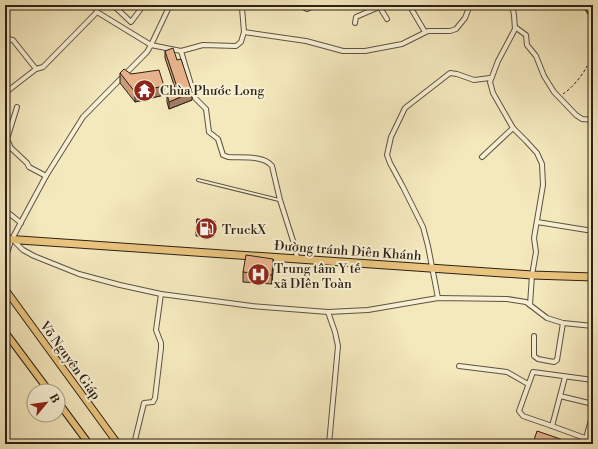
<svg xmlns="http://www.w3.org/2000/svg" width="598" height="449" font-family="'Libre Bodoni',serif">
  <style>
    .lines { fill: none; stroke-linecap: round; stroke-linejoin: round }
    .service-casing { stroke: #5d5340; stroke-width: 4 }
    .minor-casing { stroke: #5d5340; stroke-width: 6 }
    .secondary-casing { stroke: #2b2116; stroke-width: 8 }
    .primary-casing { stroke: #2b2116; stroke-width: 8 }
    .trunk-casing { stroke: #2b2116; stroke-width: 9 }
    .path { stroke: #2b2116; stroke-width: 1; stroke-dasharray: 3 2; stroke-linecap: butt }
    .service { stroke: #f8f0d4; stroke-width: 2 }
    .minor { stroke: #f8f0d4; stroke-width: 4 }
    .secondary { stroke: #f8f0d4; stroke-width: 5.5 }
    .primary { stroke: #eac47e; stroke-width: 6 }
    .trunk { stroke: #eac47e; stroke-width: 7 }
    .wall { fill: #c89b79; stroke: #2b2116 }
    .shaded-wall { fill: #a37e63; stroke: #2b2116 }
    .building { fill: #e9b48d; stroke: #2b2116 }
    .labels { text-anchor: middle; stroke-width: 4; stroke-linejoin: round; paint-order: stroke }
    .poi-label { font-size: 13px; fill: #2b2116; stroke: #f8f0d4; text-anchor: start }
    .street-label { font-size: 13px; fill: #2b2116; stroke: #f8f0d4 }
  </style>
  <rect width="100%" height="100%" fill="#f4e8bd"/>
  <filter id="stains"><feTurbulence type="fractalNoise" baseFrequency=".005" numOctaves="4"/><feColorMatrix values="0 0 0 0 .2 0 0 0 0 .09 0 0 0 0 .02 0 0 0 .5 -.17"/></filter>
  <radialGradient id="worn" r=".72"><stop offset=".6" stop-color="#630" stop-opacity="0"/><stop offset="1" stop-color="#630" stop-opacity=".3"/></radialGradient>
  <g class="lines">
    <defs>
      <g id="service">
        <path d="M198,180L279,200"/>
        <path d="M5,263L12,241"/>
      </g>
      <g id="minor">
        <path d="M95,5L97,12L151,45L181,51L203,45L236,46L241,42L244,32L306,41L343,51H365L402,44L428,31H450L456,29L465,18L470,5"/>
        <path d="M170,5L151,45L147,52L83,117L46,176L12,239L23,250L34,256L79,274L120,285L161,294L252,306L328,312L368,310L438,298L507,299L526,302L547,318L563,323L593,326"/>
        <path d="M299,5L307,9L315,5"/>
        <path d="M415,5L413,7L412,10L425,32"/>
        <path d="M512,5L514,15L515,29L498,61L490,82L493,93L513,128L526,141L537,153L542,164L543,185L534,238L536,252L532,275L530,305"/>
        <path d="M114,6L131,22L140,10L142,5"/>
        <path d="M379,6L387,19"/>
        <path d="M242,8L244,32"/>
        <path d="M355,23L356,17L379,7"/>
        <path d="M515,27L526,35L527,45L536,56L544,76L554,92L576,115L582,119L593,120"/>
        <path d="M5,44L8,39L13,40L36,69"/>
        <path d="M181,51L195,98L206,109L209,132L218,139L223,155L228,157C241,158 264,155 272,166L280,200L295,247L297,258"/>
        <path d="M5,93L36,69L43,67L97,12"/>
        <path d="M17,107L7,139L11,148L27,163L29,167L46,176"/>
        <path d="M482,157L513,128"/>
        <path d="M5,210L21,223"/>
        <path d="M537,222L593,231"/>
        <path d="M438,298L428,246L423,227L403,187L390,163L387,155L391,137L405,108L450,73L457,74L474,80L490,78"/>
        <path d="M328,312L335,332L338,346L329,444"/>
        <path d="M534,336V356L538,359L554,362L557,360L563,323"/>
        <path d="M459,366L507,372L528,384"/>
        <path d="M560,396L565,377"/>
        <path d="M593,404L560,396L552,426L593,441"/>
        <path d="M552,426L523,416L519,411L533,372L593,380"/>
        <path d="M586,438L593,413"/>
        <path d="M134,444L144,403L153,402L155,398L161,348V343L156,330L161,294"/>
      </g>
      <path id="secondary" d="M586,5L593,15"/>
      <g id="primary">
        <path d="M5,289L118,444"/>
        <path d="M5,332L49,391"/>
        <path d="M58,402L89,444"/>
      </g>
      <path id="trunk" d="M5,239L532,275L593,277"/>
    </defs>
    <!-- service casing -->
    <use href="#service" class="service-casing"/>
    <!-- minor casing -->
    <use href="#minor" class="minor-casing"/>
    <!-- secondary casing -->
    <use href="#secondary" class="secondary-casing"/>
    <!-- primary casing -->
    <use href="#primary" class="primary-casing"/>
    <!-- trunk casing -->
    <use href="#trunk" class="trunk-casing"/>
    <!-- path -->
    <path class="path" d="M563,94C571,89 583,75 587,66"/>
    <!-- service -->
    <use href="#service" class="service"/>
    <!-- minor -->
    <use href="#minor" class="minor"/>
    <!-- secondary -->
    <use href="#secondary" class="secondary"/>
    <!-- primary -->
    <use href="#primary" class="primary"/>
    <!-- trunk -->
    <use href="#trunk" class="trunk"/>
  </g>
  <!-- wall -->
  <g class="wall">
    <path d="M165,51L177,60L192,100L169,109L167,102V94L176,91L165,58Z"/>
    <path d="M120,73L131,74L164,95L135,102L120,83Z"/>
    <path d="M197,219L215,221L214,237L196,236Z"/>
    <path d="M273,269L272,284L243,282V272Z"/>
    <path d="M534,440L575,444H534Z"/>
  </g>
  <!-- shaded-wall -->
  <g class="shaded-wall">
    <path d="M164,86V95L135,102V92Z"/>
    <path d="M192,92V100L169,109V102Z"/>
    <path d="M273,259V269L272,284V275Z"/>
  </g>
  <!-- building -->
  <g class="building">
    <path d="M173,48L177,60L181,59L192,92L169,102L167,94L178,90L165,51Z"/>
    <path d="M124,69L131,74L159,70L164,86L135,92L120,73Z"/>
    <path d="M197,219L215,221L214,235L196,233Z"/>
    <path d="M246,255L273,259L272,275L243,272Z"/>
    <path d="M537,431L575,444H546L534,440Z"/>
  </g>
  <!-- icons -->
  <defs>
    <symbol id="temple-disc" viewBox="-11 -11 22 22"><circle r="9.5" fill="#8f2418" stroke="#f8f0d4"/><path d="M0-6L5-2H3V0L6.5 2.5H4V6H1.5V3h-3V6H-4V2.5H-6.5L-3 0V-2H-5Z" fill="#fff"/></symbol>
    <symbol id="fuel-disc" viewBox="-11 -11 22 22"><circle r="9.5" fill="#8f2418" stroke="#f8f0d4"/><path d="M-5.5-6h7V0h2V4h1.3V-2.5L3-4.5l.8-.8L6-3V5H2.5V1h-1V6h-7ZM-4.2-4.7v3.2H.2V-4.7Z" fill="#fff"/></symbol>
    <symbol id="hospital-disc" viewBox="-11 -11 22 22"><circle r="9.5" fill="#8f2418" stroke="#f8f0d4"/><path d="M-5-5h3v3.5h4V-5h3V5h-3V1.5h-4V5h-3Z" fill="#fff"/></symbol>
  </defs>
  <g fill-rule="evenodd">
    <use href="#temple-disc" x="132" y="78" width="25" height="25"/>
    <use href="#fuel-disc" x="194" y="216" width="25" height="25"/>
    <use href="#hospital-disc" x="246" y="262" width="25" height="25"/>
  </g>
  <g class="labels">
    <!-- poi labels -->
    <g class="poi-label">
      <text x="160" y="95">Chùa Phước Long</text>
      <text x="222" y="234">TruckX</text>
      <text x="274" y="273">Trung tâm Y tế<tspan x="274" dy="15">xã DIên Toàn</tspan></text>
    </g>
    <!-- street labels -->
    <g class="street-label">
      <text transform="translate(348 250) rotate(4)" y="5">Đường tránh Diên Khánh</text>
      <text transform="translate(71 360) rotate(54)" y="5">Võ Nguyên Giáp</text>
    </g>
  </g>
  <!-- margin -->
  <rect width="598" height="449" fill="none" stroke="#f4e8bd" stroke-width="20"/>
  <rect x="6" y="6" width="586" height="437" fill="none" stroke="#2b2116" stroke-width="2"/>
  <rect x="10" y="10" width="578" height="429" fill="none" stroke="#2b2116"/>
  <!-- north arrow -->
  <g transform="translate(46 403) rotate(61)"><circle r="19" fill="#f8f0d4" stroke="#a69d88"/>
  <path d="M0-3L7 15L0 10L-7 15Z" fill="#8f2418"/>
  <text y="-6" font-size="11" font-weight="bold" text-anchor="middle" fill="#2b2116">B</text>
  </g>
  <rect width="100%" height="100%" filter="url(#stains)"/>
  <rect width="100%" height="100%" fill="url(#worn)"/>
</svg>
